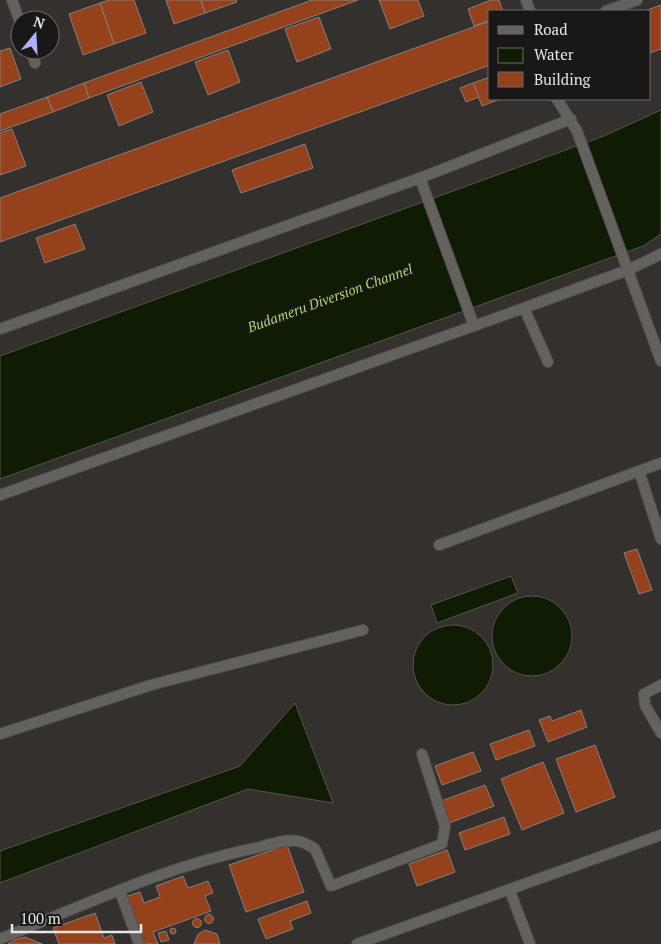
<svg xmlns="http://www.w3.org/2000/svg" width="661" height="944" font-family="'PT Serif',serif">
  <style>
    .water { fill: #0f1b02; stroke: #505846 }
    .building { fill: #95411b; stroke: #84807e }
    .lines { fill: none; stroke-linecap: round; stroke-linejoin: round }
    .minor-casing { stroke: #4f4e4c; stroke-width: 12 }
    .minor { stroke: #64625e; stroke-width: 10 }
    .labels { text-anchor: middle; stroke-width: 4; stroke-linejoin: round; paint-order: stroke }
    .water-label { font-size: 14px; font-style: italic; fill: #a4db6c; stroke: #191817 }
  </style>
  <rect width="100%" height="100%" fill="#33302d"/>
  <!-- water -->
  <g class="water">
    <path d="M661,110V234L643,246L0,479V356L604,136Z"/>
    <path d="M511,576L518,593L437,623L431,605Z"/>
    <circle cx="532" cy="636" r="40"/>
    <circle cx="453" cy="665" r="40"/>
    <path d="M295,703L333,803L248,789L0,883V851L240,766Z"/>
  </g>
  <!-- building -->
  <g class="building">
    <path d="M109,0H134L146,33L114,44L100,3Z"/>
    <path d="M166,0H201L205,13L174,24Z"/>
    <path d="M201,0H236L237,2L205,13Z"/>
    <path d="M312,0H358L89,98L84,83Z"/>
    <path d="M379,0H418L424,16L390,29Z"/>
    <path d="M491,0H499L503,11H490V20L474,26L468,9Z"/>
    <path d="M100,3L114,44L83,55L69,14Z"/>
    <path d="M661,5V49L650,53V11H645Z"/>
    <path d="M319,17L331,49L297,62L285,29Z"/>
    <path d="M490,21V65L0,242V198Z"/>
    <path d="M10,48L21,79L0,87V51Z"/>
    <path d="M228,50L240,82L208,95L195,62Z"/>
    <path d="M490,77V99H500L482,106L473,83Z"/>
    <path d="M141,82L153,112L119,126L107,95Z"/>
    <path d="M84,83L89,98L53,112L47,97Z"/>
    <path d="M473,83L479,97L466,102L460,88Z"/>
    <path d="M47,97L53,112L0,131V114Z"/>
    <path d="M12,129L26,166L0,175V133Z"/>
    <path d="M305,144L313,168L241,193L232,170Z"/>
    <path d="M75,224L85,249L45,263L36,238Z"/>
    <path d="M637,549L652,590L639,594L624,553Z"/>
    <path d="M581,710L587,727L548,742L539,720L550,716L552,721Z"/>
    <path d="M529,730L535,746L496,760L490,744Z"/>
    <path d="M595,745L615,797L576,812L556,759Z"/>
    <path d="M473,752L481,771L442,785L435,766Z"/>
    <path d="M543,762L564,813L522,830L501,779Z"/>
    <path d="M485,785L494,806L449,823L441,801Z"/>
    <path d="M504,817L510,834L465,850L459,833Z"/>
    <path d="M287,845L304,892L246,912L229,865Z"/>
    <path d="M447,850L455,872L417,886L409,864Z"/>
    <path d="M183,876L188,888L208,881L213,893L205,896L211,911L153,932L158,944H143L125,897L140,892L144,903L160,897L156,886Z"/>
    <path d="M307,901L311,913L290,921L293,929L266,939L258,919Z"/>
    <path d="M95,913L104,938L112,935L115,944H59L53,928Z"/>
    <circle cx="209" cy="919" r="4.5"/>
    <circle cx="197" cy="923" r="4.5"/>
    <circle cx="173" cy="931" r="3"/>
    <path d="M205,930L217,934L220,944H194L198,934Z"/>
    <path d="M166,931L169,940L161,942L158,933Z"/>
    <path d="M25,937L42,944H8L14,940Z"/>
  </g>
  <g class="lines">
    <defs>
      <g id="minor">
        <path d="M12,0L20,22"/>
        <path d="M526,0L530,11"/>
        <path d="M606,11L637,0"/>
        <path d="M31,50L35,63"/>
        <path d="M557,99L577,131L661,361"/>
        <path d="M420,178L474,326"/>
        <path d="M524,308L548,362"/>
        <path d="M0,329L420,178L571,119"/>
        <path d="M639,471L661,539"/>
        <path d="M0,495L524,308L628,270L661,254"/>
        <path d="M439,545L661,463"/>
        <path d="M661,685L644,694L645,705L661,733"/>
        <path d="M0,734L151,685L363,630"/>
        <path d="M120,891L139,944"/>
        <path d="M510,891L530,944"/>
        <path d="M0,939C84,905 167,866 256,848C268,845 285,839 297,841C304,842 309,845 315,849L331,886L442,844L445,826L422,754"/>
        <path d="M357,944L661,835"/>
      </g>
    </defs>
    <!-- minor casing -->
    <use href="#minor" class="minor-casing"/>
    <!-- minor -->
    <use href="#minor" class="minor"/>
  </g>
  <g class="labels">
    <!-- water labels -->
    <g class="water-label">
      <text transform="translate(330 298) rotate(-20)" y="5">Budameru Diversion Channel</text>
    </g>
  </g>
  <!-- legend -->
  <rect x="488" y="10" width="162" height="90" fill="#191817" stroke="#6b6a69"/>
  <rect x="498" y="26" width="25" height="8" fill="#64625e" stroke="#6b6a69"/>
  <text x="534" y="35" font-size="15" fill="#e7e6e4">Road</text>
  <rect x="498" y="48" width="25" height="15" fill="#0f1b02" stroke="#6b6a69"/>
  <text x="534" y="60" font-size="15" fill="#e7e6e4">Water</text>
  <rect x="498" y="72" width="25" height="15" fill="#95411b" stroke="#6b6a69"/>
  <text x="534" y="85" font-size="15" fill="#e7e6e4">Building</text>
  <!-- north arrow -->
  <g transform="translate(35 35) rotate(18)"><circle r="24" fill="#191817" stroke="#6b6a69"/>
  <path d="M0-4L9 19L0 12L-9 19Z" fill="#b0aefa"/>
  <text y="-8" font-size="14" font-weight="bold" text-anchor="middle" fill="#e7e6e4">N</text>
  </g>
  <!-- scale -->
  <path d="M12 924v8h129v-8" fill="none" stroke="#e7e6e4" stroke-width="2.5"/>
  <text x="20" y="924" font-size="15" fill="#e7e6e4" stroke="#191817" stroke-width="4" paint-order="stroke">100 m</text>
</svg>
